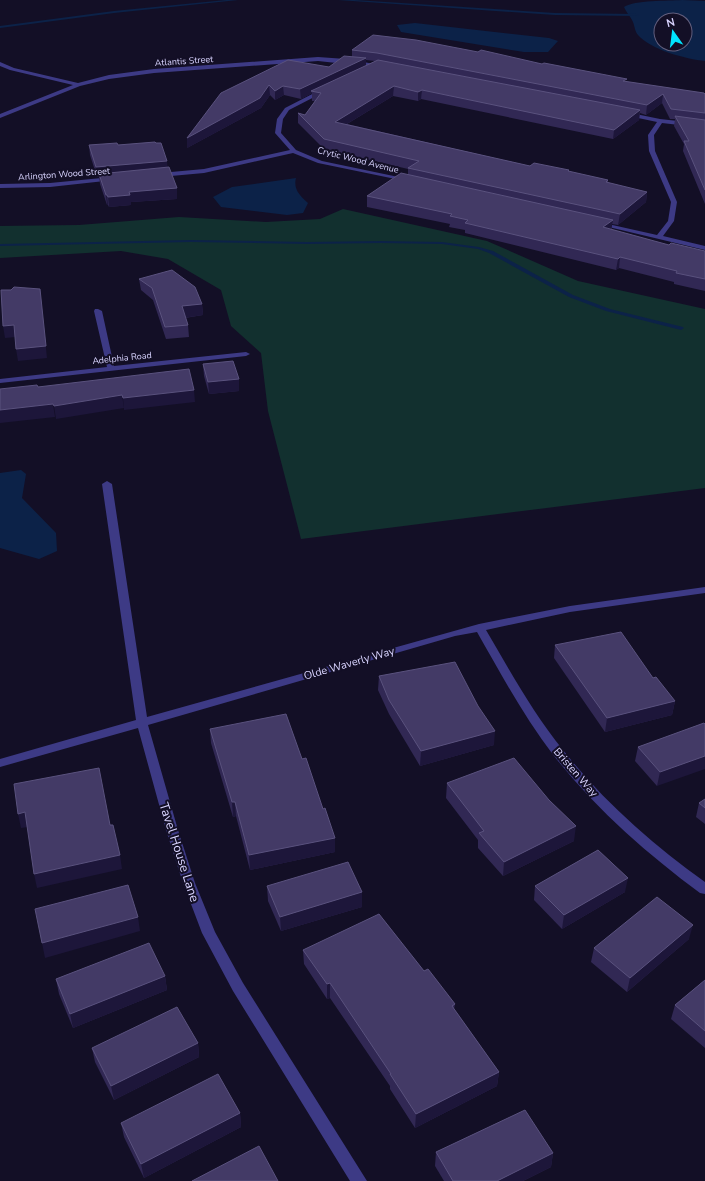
<svg xmlns="http://www.w3.org/2000/svg" width="705" height="1181" font-family="'Nunito Sans',sans-serif">
  <style>
    .green { fill: #12302f }
    .water { fill: #0c2248; fill-rule: evenodd }
    .lines { fill: none; stroke-linecap: round; stroke-linejoin: round }
    .stream { fill: #0c2248; fill-rule: evenodd }
    .minor { fill: #3d3a85; fill-rule: evenodd }
    .wall { fill: #312854; fill-rule: evenodd }
    .shaded-wall { fill: #1d163a }
    .building { fill: #433a66; stroke: #5a527e }
    .labels { text-anchor: middle; stroke-width: 4; stroke-linejoin: round; paint-order: stroke }
    .far-street-label { font-size: 9px; fill: #d9d4ff; stroke: #130f26 }
    .street-label { font-size: 11px; fill: #d9d4ff; stroke: #130f26 }
    .near-street-label { font-size: 13px; fill: #d9d4ff; stroke: #130f26 }
  </style>
  <rect width="100%" height="100%" fill="#130f26"/>
  <!-- green -->
  <path class="green" d="M343,209L487,241L578,281L705,309V488L301,539L268,411L261,353L231,326L221,290L168,259L121,251L0,258V226L79,225L179,217L266,222L320,219Z"/>
  <!-- water -->
  <g class="water">
    <path d="M682,0L705,1V61C686,59 651,50 638,35C634,30 635,25 632,20C630,16 626,12 624,7C635,0 667,1 682,0ZM661,20H685V44H661Z"/>
    <path d="M415,23L549,38L558,41L548,52H524L401,32L397,25Z"/>
    <path d="M296,178C293,189 300,196 308,203L303,213L287,215L221,207L213,197L232,187Z"/>
    <path d="M21,470L26,474L22,498L56,533L57,551L39,559L0,548V473Z"/>
  </g>
  <g class="lines">
    <!-- stream -->
    <g class="stream">
      <path d="M226,0H238L114,13L0,28V26L114,11Z"/>
      <path d="M338,0H355L555,13L637,14L639,15L637,16L555,15Z"/>
      <path d="M191,240L307,242L381,241L442,242L479,247L493,251L573,295L610,309L683,327L684,328L681,330L606,311L569,297L489,253L478,249L442,244L381,243L307,244L191,242L0,246V244Z"/>
    </g>
    <!-- minor -->
    <g class="minor">
      <path d="M318,57L346,59L386,66L383,68L318,61L154,73L109,79L80,86L0,118V114L73,85L10,70L0,66V62L14,68L78,83L109,75L154,69Z"/>
      <path d="M322,89L325,91L324,92L289,110L283,119L281,133L296,150L322,161L408,179L411,181L410,182L318,163L293,153L204,173L160,177L157,175L160,173L204,169L290,150L275,133L277,119L285,108Z"/>
      <path d="M626,112L660,119L705,124V128L662,123L654,135L655,151L677,202L674,221L663,236L705,246V250L596,224L599,222L657,235L668,221L671,202L649,151L648,135L657,122L624,115L623,114Z"/>
      <path d="M112,177L115,179L114,180L50,187L0,188V184L50,183Z"/>
      <path d="M95,309H98L102,311L114,366L246,352L250,354L246,356L0,383V379L107,367L94,311Z"/>
      <path d="M107,481L112,484L147,717L479,624L570,606L705,587V593L570,612L486,630C510,671 533,713 563,750C603,801 652,844 705,882V894L700,893C646,853 596,809 554,756C524,717 501,674 477,632L455,636L148,725L178,830L195,883L215,932L243,983L367,1181H350L233,991L202,933L183,883L166,830L138,728L0,767V759L136,720L102,484Z"/>
    </g>
  </g>
  <!-- wall -->
  <g class="wall">
    <path d="M352,50L542,64L626,82L705,94V204L683,151L684,144L674,126L675,119H670L662,103L646,115L640,113L639,120L613,139L421,99L418,101L393,96L347,124L530,166L569,172L608,180V183L647,192L646,202L618,225L612,224V230L669,245L705,251V291L674,284V282L619,268L616,270L465,233V230L449,227L450,224L367,207V196L408,175V169L324,149L298,123V113L305,115L315,101H312V93L301,99L284,95L275,100L270,95L261,108L187,148L221,93L329,67L352,57ZM366,60L375,61L366,66Z"/>
    <path d="M89,145H118L168,168L177,188V199L131,202V205L109,207L108,205H107L100,184L99,177H97L90,155Z"/>
    <path d="M139,279L202,304L203,315L185,318L188,325L189,337L166,339L153,300L141,290Z"/>
    <path d="M203,364L239,379V391L209,394L204,376Z"/>
    <path d="M555,645L653,678L675,701L672,715L605,732L554,658Z"/>
    <path d="M379,676L494,745L420,766L389,714L378,690Z"/>
    <path d="M705,724L657,786L635,761L638,747Z"/>
    <path d="M210,729L335,852L250,870L236,816L233,817L211,743Z"/>
    <path d="M447,783L574,841L503,876L478,848V840L446,798Z"/>
    <path d="M705,799V824L696,817L699,803Z"/>
    <path d="M267,886L362,892V907L281,931L268,901Z"/>
    <path d="M535,886L625,892L562,929L534,900Z"/>
    <path d="M689,939L627,992L591,962L594,948Z"/>
    <path d="M303,950L424,971L455,1004L454,1009L499,1072L497,1086L415,1128L390,1089V1086L330,998L327,999L304,964Z"/>
    <path d="M165,976L167,990L73,1028L59,994L56,979Z"/>
    <path d="M705,980V1048L671,1019L675,1005Z"/>
    <path d="M198,1043L199,1057L114,1100L95,1062L92,1048Z"/>
    <path d="M240,1113L241,1127L144,1178L124,1137L121,1123Z"/>
    <path d="M436,1152L553,1153L551,1167L523,1181H444L435,1166Z"/>
  </g>
  <!-- shaded-wall -->
  <g class="shaded-wall">
    <path d="M366,58V67L311,91L312,93L301,99L300,89Z"/>
    <path d="M269,85L270,95L261,108L187,148V138Z"/>
    <path d="M283,86L284,95L275,100V91Z"/>
    <path d="M394,86L393,96L335,131V122Z"/>
    <path d="M422,90L421,99L418,101V92Z"/>
    <path d="M663,94L662,103L646,115L647,105Z"/>
    <path d="M640,110L639,120L613,139L614,130Z"/>
    <path d="M167,161L168,171L99,174V177H97L96,167Z"/>
    <path d="M177,188V199L131,202V205L109,207L108,197L129,192Z"/>
    <path d="M647,192L646,202L618,225L620,214Z"/>
    <path d="M106,195H107L108,205H107Z"/>
    <path d="M613,220L611,231L603,227Z"/>
    <path d="M620,257L619,268L616,270L618,259Z"/>
    <path d="M40,289L47,358L18,361L16,349Z"/>
    <path d="M202,304L203,315L183,318L182,306Z"/>
    <path d="M14,325L16,337L5,338L3,326Z"/>
    <path d="M239,379V391L209,394L208,382Z"/>
    <path d="M194,390L195,402L124,410L123,398Z"/>
    <path d="M122,395L124,408L56,419L54,406Z"/>
    <path d="M53,404L55,417L0,423V410Z"/>
    <path d="M675,701L672,715L605,732L607,718Z"/>
    <path d="M495,731L494,745L420,766L421,751Z"/>
    <path d="M705,756V769L657,786L660,772Z"/>
    <path d="M232,802H235L236,816L233,817Z"/>
    <path d="M25,812L28,827L21,828L18,814Z"/>
    <path d="M576,826L574,841L503,876L504,862Z"/>
    <path d="M335,838V852L250,870L249,855Z"/>
    <path d="M120,855L122,869L37,888L34,874Z"/>
    <path d="M628,878L625,892L562,929L564,915Z"/>
    <path d="M362,892V907L281,931L280,917Z"/>
    <path d="M138,917L140,931L45,958L42,943Z"/>
    <path d="M693,925L689,939L627,992L630,978Z"/>
    <path d="M165,976L167,990L73,1028L70,1014Z"/>
    <path d="M330,983V998L327,999V984Z"/>
    <path d="M198,1043L199,1057L114,1100L111,1086Z"/>
    <path d="M499,1072L497,1086L415,1128L416,1114Z"/>
    <path d="M240,1113L241,1127L144,1178L141,1164Z"/>
    <path d="M553,1153L551,1167L523,1181H497Z"/>
  </g>
  <!-- building -->
  <g class="building">
    <path d="M373,35L416,40L478,52L481,50L542,64L544,63L627,79L623,81L704,93L705,94V113L671,109L663,94L647,105L377,53L352,50Z"/>
    <path d="M344,56L366,58L300,89L283,86L275,91L269,85L260,98L187,138L221,93L288,60L329,67Z"/>
    <path d="M378,60L640,110L614,130L422,90L418,92L394,86L335,122L530,166L534,163L569,170L568,171L608,180L606,182L647,192L620,214L408,168L419,161L324,139L298,113L305,115L321,93L311,91Z"/>
    <path d="M675,116L705,120V190L684,141H689Z"/>
    <path d="M155,142L156,143H161L167,161L96,167L89,145L117,143L118,145Z"/>
    <path d="M169,167L177,188L129,192L130,195L108,197L107,195H106L99,174Z"/>
    <path d="M401,173L613,220L603,227L669,245L671,243L705,251V279L676,273L677,271L620,257L618,259L465,223L468,220L450,216L452,214L367,196Z"/>
    <path d="M172,270L195,287L202,304L182,306L188,325L165,327L152,288L139,279Z"/>
    <path d="M14,287L40,289L46,346L16,349L14,325L3,326L1,290H11Z"/>
    <path d="M233,361L239,379L208,382L203,364Z"/>
    <path d="M189,369L194,390L123,398L122,395L54,406L53,404L0,410V389L37,385L38,387Z"/>
    <path d="M621,632L653,678L656,677L675,701L607,718L555,645Z"/>
    <path d="M455,662L478,706L495,731L421,751L389,700L379,676Z"/>
    <path d="M286,714L302,759L306,758L323,809L325,808L335,838L249,855L235,802H232L210,729Z"/>
    <path d="M704,723L705,724V756L660,772L638,747Z"/>
    <path d="M514,758L549,800L576,826L504,862L479,833L484,831L447,783Z"/>
    <path d="M99,768L110,825H113L120,855L34,874L25,812L18,814L14,784Z"/>
    <path d="M705,799V808L699,803Z"/>
    <path d="M598,850L628,878L564,915L535,886Z"/>
    <path d="M348,862L362,892L280,917L267,886Z"/>
    <path d="M128,885L138,917L42,943L35,909Z"/>
    <path d="M657,897L693,925L630,978L594,948Z"/>
    <path d="M379,914L424,971L428,969L455,1004L452,1006L499,1072L416,1114L390,1074H391L330,983L327,984L303,950Z"/>
    <path d="M149,943L165,976L70,1014L56,979Z"/>
    <path d="M705,980V1031L675,1005Z"/>
    <path d="M177,1007L198,1043L111,1086L92,1048Z"/>
    <path d="M218,1074L240,1113L141,1164L121,1123Z"/>
    <path d="M525,1110L553,1153L497,1181H453L436,1152Z"/>
    <path d="M259,1146L278,1181H192Z"/>
  </g>
  <g class="labels">
    <!-- far-street labels -->
    <g class="far-street-label">
      <text transform="translate(184 61) rotate(-4)" y="3">Atlantis Street</text>
      <text transform="translate(358 160) rotate(14)" y="3">Crytic Wood Avenue</text>
      <text transform="translate(64 174) rotate(-4)" y="3">Arlington Wood Street</text>
      <text transform="translate(122 358) rotate(-6)" y="3">Adelphia Road</text>
    </g>
    <!-- street labels -->
    <g class="street-label">
      <text transform="translate(349 663) rotate(-16)" y="4">Olde Waverly Way</text>
      <text transform="translate(576 772) rotate(49)" y="4">Bristen Way</text>
    </g>
    <!-- near-street labels -->
    <g class="near-street-label">
      <text transform="translate(180 852) rotate(72)" y="5">Tavel House Lane</text>
    </g>
  </g>
  <!-- north arrow -->
  <g transform="translate(673 32) rotate(346)"><circle r="19" fill="#130f26" stroke="#625e7d"/>
  <path d="M0-3L7 15L0 10L-7 15Z" fill="#00e5ff"/>
  <text y="-6" font-size="11" font-weight="bold" text-anchor="middle" fill="#d9d4ff">N</text>
  </g>
</svg>
